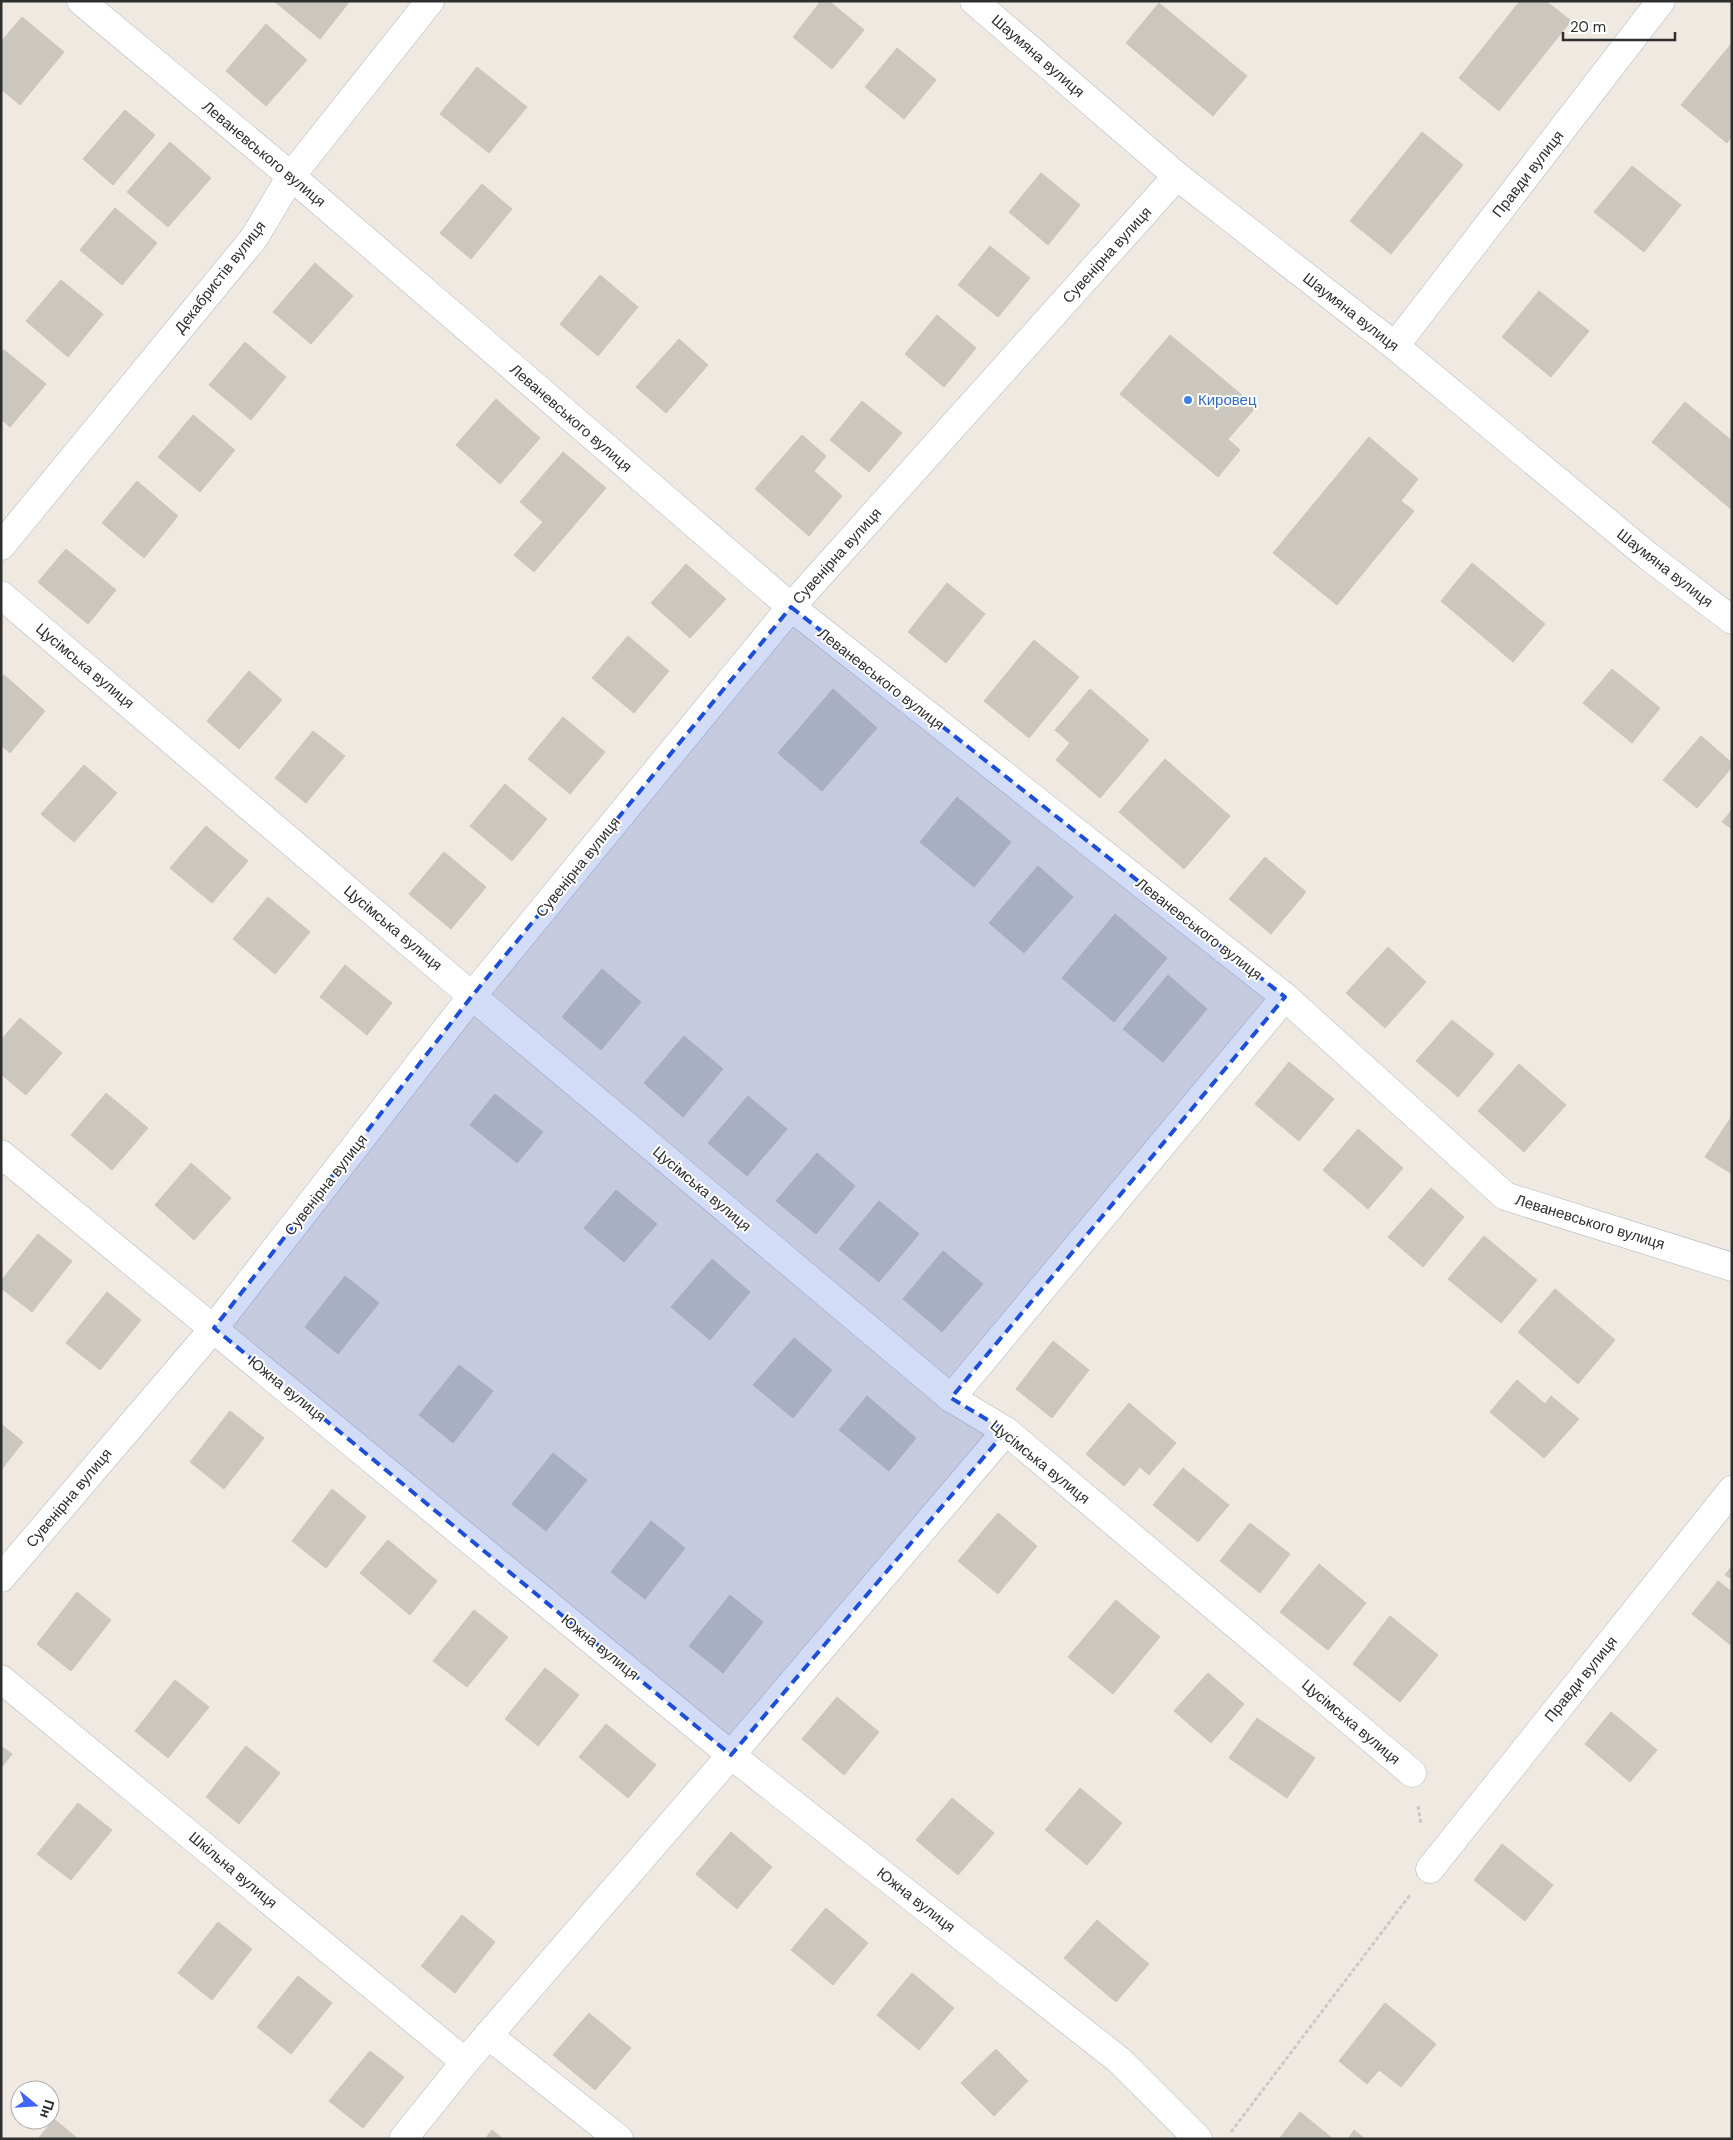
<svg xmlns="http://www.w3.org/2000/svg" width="1733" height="2140" font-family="'DM Sans',sans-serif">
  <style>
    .building { fill: #cbc7bf; stroke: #cbc5ba }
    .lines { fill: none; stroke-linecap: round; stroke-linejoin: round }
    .minor-casing { stroke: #b4b7c1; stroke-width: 29 }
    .path { stroke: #c9c9c9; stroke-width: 3; stroke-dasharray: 4 2.5; stroke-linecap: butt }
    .minor { stroke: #fff; stroke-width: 28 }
    .marked { fill: #1d4ed8; fill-opacity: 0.2; stroke: #1d4ed8; stroke-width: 4; stroke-dasharray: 10 6; stroke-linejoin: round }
    .shop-dot { fill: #3f7fe0; stroke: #fff; stroke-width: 2 }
    .labels { text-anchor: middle; stroke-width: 4; stroke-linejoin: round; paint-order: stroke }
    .street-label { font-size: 15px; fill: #2e2e2e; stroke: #fff }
    .shop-label { font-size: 15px; fill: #366cbe; stroke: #fff; text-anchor: start }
  </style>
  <rect width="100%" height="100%" fill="#efe9e1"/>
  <!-- building -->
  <g class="building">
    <path d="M274,1H350L320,39Z"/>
    <path d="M821,1H829L864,30L832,69L793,37Z"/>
    <path d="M1520,1H1546L1571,21L1499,111L1459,78Z"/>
    <path d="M1159,3L1247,76L1213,116L1126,43Z"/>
    <path d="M22,17L64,52L20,105L1,89V42Z"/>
    <path d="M266,24L307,60L266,106L226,71Z"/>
    <path d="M1732,43V136L1727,143L1681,105Z"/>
    <path d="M897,48L936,80L904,119L865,87Z"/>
    <path d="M477,67L527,107L489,153L440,114Z"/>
    <path d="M125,110L155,135L113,185L83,159Z"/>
    <path d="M1422,132L1463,165L1391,254L1350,221Z"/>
    <path d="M170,142L211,178L168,227L127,192Z"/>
    <path d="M1632,166L1681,205L1644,252L1594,212Z"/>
    <path d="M1041,173L1080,205L1048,245L1009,212Z"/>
    <path d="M482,184L512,209L471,259L440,233Z"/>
    <path d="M115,208L157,243L122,285L80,250Z"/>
    <path d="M990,246L1030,278L998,317L958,285Z"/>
    <path d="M315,263L353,296L311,344L273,312Z"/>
    <path d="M600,275L638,307L598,356L560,324Z"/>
    <path d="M61,280L103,314L68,357L26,321Z"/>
    <path d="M1539,291L1589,331L1551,377L1502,337Z"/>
    <path d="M937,315L976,348L944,387L905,354Z"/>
    <path d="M1170,335L1256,407L1228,439L1240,450L1218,477L1120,394Z"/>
    <path d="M679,339L708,365L666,413L636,387Z"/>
    <path d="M245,342L286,377L251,420L209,385Z"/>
    <path d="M4,350L46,384L10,427L1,419V352Z"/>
    <path d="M496,399L540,438L500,484L456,445Z"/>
    <path d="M862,401L902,433L869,472L830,440Z"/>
    <path d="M1685,402L1732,441V510L1652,442Z"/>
    <path d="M193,415L235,450L200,492L158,457Z"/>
    <path d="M802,435L826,456L814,471L842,496L809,536L755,489Z"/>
    <path d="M1369,437L1418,479L1401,501L1414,511L1337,605L1273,553Z"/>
    <path d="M563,452L606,488L534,572L514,555L543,522L520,502Z"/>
    <path d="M137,481L178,516L144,558L102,523Z"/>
    <path d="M66,549L116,590L88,624L38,582Z"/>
    <path d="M1472,563L1545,624L1513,662L1441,601Z"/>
    <path d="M686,564L726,599L690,638L651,603Z"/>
    <path d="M947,583L985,614L946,663L908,632Z"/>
    <path d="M628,636L669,671L634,713L592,678Z"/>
    <path d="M1034,640L1079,677L1029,738L984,701Z"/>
    <path d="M1612,669L1660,708L1632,743L1583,703Z"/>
    <path d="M249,671L282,700L239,749L207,721Z"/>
    <path d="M4,675L45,711L10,753L1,745V678Z"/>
    <path d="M833,689L877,728L822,791L778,753Z"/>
    <path d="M1090,689L1149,740L1100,798L1056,760L1070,743L1055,730Z"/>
    <path d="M563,717L605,752L570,794L528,759Z"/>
    <path d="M313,731L345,756L306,803L275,778Z"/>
    <path d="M1701,736L1732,763V767L1697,808L1663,780Z"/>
    <path d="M1165,759L1230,816L1184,869L1119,812Z"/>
    <path d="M84,765L117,793L74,842L41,814Z"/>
    <path d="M505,784L547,819L512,861L470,826Z"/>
    <path d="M957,797L1011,842L974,887L920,842Z"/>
    <path d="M1732,810V829L1722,822Z"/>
    <path d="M206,826L248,861L212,903L170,868Z"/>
    <path d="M444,852L486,887L451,929L409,894Z"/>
    <path d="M1265,857L1306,892L1271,934L1229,899Z"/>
    <path d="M1038,866L1073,897L1024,953L989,923Z"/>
    <path d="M268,897L310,932L275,974L233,939Z"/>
    <path d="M1115,914L1167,958L1114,1022L1062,978Z"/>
    <path d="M1388,947L1426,982L1385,1028L1346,993Z"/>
    <path d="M345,965L392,1003L367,1035L320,997Z"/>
    <path d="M602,969L641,1002L601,1050L562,1017Z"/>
    <path d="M1168,975L1207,1009L1163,1062L1123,1029Z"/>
    <path d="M20,1018L62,1053L26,1095L1,1074V1040Z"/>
    <path d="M1452,1020L1494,1054L1458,1097L1416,1061Z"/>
    <path d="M684,1036L723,1069L683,1117L644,1083Z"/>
    <path d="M1289,1062L1334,1099L1299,1141L1255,1104Z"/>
    <path d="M1519,1064L1566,1105L1524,1152L1478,1111Z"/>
    <path d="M106,1093L148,1128L112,1170L71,1135Z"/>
    <path d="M495,1094L543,1132L517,1163L470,1125Z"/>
    <path d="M748,1096L787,1129L747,1176L708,1143Z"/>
    <path d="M1732,1116V1174L1705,1157Z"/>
    <path d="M1358,1129L1403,1168L1368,1209L1323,1170Z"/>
    <path d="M817,1153L855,1186L816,1234L776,1201Z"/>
    <path d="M191,1163L231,1198L194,1240L155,1205Z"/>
    <path d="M1431,1188L1464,1217L1423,1267L1388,1237Z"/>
    <path d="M616,1190L657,1224L624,1262L584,1228Z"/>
    <path d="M879,1201L919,1234L879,1282L839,1249Z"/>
    <path d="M38,1234L72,1261L32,1312L1,1288V1281Z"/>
    <path d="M1484,1236L1537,1280L1501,1323L1448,1279Z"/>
    <path d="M943,1251L983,1284L942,1332L903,1299Z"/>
    <path d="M712,1259L750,1292L710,1340L671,1307Z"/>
    <path d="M345,1276L379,1303L338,1354L305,1327Z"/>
    <path d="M1555,1289L1615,1340L1578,1384L1518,1332Z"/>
    <path d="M107,1292L141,1320L100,1370L66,1343Z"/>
    <path d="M794,1338L832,1370L793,1418L753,1385Z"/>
    <path d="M1053,1341L1089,1370L1052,1418L1016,1389Z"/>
    <path d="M459,1365L493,1391L453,1443L419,1415Z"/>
    <path d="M1517,1380L1545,1404L1551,1396L1579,1419L1544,1458L1490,1412Z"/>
    <path d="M867,1396L916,1438L889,1471L839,1430Z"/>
    <path d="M1129,1403L1176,1443L1149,1475L1140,1467L1124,1486L1086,1454Z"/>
    <path d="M230,1411L264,1438L224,1489L190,1462Z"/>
    <path d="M1,1424L23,1442L1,1470Z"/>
    <path d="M553,1453L587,1480L546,1531L512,1504Z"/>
    <path d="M1183,1468L1229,1505L1198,1542L1153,1505Z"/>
    <path d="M332,1489L366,1517L326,1568L292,1541Z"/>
    <path d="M998,1513L1037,1546L998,1594L958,1561Z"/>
    <path d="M651,1521L685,1548L645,1599L611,1572Z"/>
    <path d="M1250,1523L1290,1554L1260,1593L1220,1561Z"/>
    <path d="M388,1540L437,1581L410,1615L360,1573Z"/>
    <path d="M1319,1564L1366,1603L1328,1650L1280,1612Z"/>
    <path d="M1732,1566V1579L1725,1575Z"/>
    <path d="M1718,1581L1732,1592V1646L1692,1614Z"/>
    <path d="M77,1592L111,1620L71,1671L37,1644Z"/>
    <path d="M730,1595L763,1622L723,1673L689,1646Z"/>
    <path d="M1116,1600L1160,1637L1113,1694L1068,1657Z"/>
    <path d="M474,1610L508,1637L467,1687L433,1661Z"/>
    <path d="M1390,1616L1438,1655L1400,1702L1353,1664Z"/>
    <path d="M545,1668L579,1695L538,1746L505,1719Z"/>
    <path d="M1208,1673L1244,1704L1211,1743L1174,1711Z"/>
    <path d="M175,1680L209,1707L168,1758L135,1731Z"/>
    <path d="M837,1697L879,1732L844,1775L802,1739Z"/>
    <path d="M1611,1712L1657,1750L1630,1782L1585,1744Z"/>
    <path d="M1257,1718L1315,1758L1287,1798L1229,1758Z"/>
    <path d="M606,1724L656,1765L628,1798L579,1757Z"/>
    <path d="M1,1746L12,1754L1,1768Z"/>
    <path d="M246,1746L280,1773L239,1824L206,1797Z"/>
    <path d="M1080,1788L1122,1823L1087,1865L1045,1830Z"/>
    <path d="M952,1798L994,1833L958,1875L916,1840Z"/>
    <path d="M78,1803L112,1830L71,1880L37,1854Z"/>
    <path d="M731,1832L772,1867L737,1909L696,1874Z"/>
    <path d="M1502,1844L1553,1885L1525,1921L1474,1880Z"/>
    <path d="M826,1908L868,1943L833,1985L791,1950Z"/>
    <path d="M462,1915L495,1942L455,1993L421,1966Z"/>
    <path d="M1097,1920L1149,1964L1116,2002L1064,1958Z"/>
    <path d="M218,1922L252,1949L212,2000L178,1973Z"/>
    <path d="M912,1973L954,2008L919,2050L877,2015Z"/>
    <path d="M298,1976L332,2003L291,2054L257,2027Z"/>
    <path d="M1385,2003L1436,2044L1401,2087L1379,2070L1367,2084L1339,2061Z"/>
    <path d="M589,2013L631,2048L595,2090L553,2055Z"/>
    <path d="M996,2049L1028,2081L994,2116L961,2083Z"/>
    <path d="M370,2051L404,2077L363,2128L329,2101Z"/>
    <path d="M1300,2112L1333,2139H1279Z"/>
    <path d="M54,2119L78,2139H38Z"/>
    <path d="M492,2130L503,2139H485Z"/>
    <path d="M1354,2130L1365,2139H1348Z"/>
  </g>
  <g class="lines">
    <defs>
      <g id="minor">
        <path d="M81,1L291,176L791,607L1285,997L1505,1196L1732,1267"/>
        <path d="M974,1L1177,176L1395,346L1648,556L1732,620"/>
        <path d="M1395,346L1661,1"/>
        <path d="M1,546L254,238L291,176L430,1"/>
        <path d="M1,595L472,996L951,1398L1006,1431L1412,1773"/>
        <path d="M1,1154L731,1755L1119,2060L1198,2139"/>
        <path d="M951,1398L1285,997"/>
        <path d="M1,1578L214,1328L472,996L791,607L1177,176"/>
        <path d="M1,1679L465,2062"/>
        <path d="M1430,1869L1732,1490"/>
        <path d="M488,2035L619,2139"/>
        <path d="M403,2139L465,2062L731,1755L1006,1431"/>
      </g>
    </defs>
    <!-- minor casing -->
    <use href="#minor" class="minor-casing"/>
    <!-- path -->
    <g class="path">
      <path d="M1418,1806L1421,1824"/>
      <path d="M1231,2132L1410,1895"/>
    </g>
    <!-- minor -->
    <use href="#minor" class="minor"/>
  </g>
  <!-- marked area -->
  <path class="marked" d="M791,607L1285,997L951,1398L1006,1431L731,1755L214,1328L472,996Z"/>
  <!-- markers -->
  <circle class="shop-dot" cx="1188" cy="400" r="5"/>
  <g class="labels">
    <!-- street labels -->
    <g class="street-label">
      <text transform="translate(1038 56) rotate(41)" y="5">Шаумяна вулиця</text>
      <text transform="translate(264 154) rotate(40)" y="5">Леваневського вулиця</text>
      <text transform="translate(1528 174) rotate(-52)" y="5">Правди вулиця</text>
      <text transform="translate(1107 255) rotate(-48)" y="5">Сувенірна вулиця</text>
      <text transform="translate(220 277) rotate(-52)" y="5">Декабристів вулиця</text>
      <text transform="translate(1351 312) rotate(38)" y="5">Шаумяна вулиця</text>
      <text transform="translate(571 418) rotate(41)" y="5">Леваневського вулиця</text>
      <text transform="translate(837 556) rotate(-48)" y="5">Сувенірна вулиця</text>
      <text transform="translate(1665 568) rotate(38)" y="5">Шаумяна вулиця</text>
      <text transform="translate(85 666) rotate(40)" y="5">Цусімська вулиця</text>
      <text transform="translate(881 679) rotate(38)" y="5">Леваневського вулиця</text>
      <text transform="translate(578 867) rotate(-51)" y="5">Сувенірна вулиця</text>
      <text transform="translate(393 928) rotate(40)" y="5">Цусімська вулиця</text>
      <text transform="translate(1199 929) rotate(38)" y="5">Леваневського вулиця</text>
      <text transform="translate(326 1185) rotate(-52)" y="5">Сувенірна вулиця</text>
      <text transform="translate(702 1189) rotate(40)" y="5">Цусімська вулиця</text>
      <text transform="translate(1590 1222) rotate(17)" y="5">Леваневського вулиця</text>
      <text transform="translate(287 1389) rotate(39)" y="5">Южна вулиця</text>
      <text transform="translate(1040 1462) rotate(39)" y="5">Цусімська вулиця</text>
      <text transform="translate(69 1498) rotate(-50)" y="5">Сувенірна вулиця</text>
      <text transform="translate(600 1647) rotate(39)" y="5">Южна вулиця</text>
      <text transform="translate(1581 1679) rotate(-51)" y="5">Правди вулиця</text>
      <text transform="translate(1351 1722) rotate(40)" y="5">Цусімська вулиця</text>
      <text transform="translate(233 1870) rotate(40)" y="5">Шкільна вулиця</text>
      <text transform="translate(916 1900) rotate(38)" y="5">Южна вулиця</text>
    </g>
    <!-- shop labels -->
    <g class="shop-label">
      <text x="1198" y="405">Кировец</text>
    </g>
  </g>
  <!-- border -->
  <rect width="1733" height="2140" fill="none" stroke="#2e2e2e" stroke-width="5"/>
  <!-- north arrow -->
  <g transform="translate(35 2105) rotate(108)"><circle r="24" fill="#ffffff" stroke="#ababab"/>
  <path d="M0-4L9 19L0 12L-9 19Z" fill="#4264fb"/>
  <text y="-8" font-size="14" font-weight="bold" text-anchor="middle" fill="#2e2e2e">Пн</text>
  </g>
  <!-- scale -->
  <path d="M1563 32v8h112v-8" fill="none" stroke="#2e2e2e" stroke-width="2.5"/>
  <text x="1570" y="32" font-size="15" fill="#2e2e2e" stroke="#ffffff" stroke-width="4" paint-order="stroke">20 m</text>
</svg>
